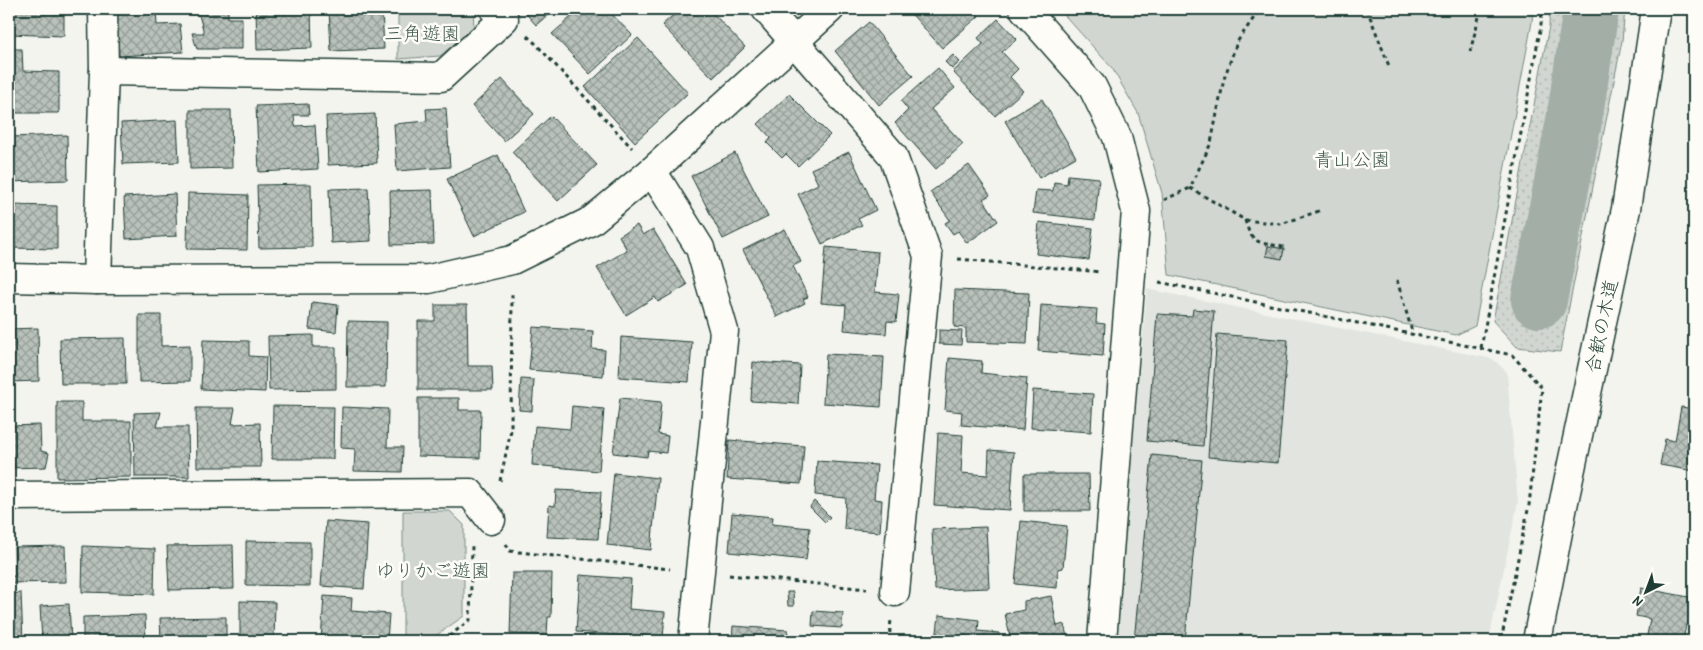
<svg xmlns="http://www.w3.org/2000/svg" width="1703" height="650" font-family="'Patrick Hand','Klee One',sans-serif">
  <style>
    .built { fill: #e2e5df }
    .grass { fill: url(#grass-dots); stroke: #788a82 }
    .park { fill: #d1d6d1; stroke: #788a82 }
    .lines { fill: none; stroke-linecap: round; stroke-linejoin: round }
    .river { stroke: #a3aea7; stroke-width: 56 }
    .building { fill: url(#building-cross-hatch); stroke: #1f3d34 }
    .minor-casing { stroke: #1f3d34; stroke-width: 31 }
    .path { stroke: #1f3d34; stroke-width: 3; stroke-dasharray: 4 4; stroke-linecap: butt }
    .minor { stroke: #fdfcf7; stroke-width: 28 }
    .labels { text-anchor: middle; stroke-width: 5; stroke-linejoin: round; paint-order: stroke }
    .park-label { font-size: 19px; fill: #435c53; stroke: #fdfcf7 }
    .street-label { font-size: 19px; fill: #1f3d34; stroke: #fdfcf7 }
  </style>
  <defs>
    <pattern id="grass-dots" width="8" height="8" patternUnits="userSpaceOnUse" patternTransform="scale(1.25)"><rect width="8" height="8" fill="#d1d6d1"/><path d="M2 2h.1M6 6h.1" fill="none" stroke="#b3b9b4" stroke-width="1.8" stroke-linecap="round"/></pattern>
    <pattern id="building-cross-hatch" width="8" height="8" patternUnits="userSpaceOnUse" patternTransform="scale(1.25)"><rect width="8" height="8" fill="#b9c1bb"/><path d="M0 0l8 8M0 8l8-8" fill="none" stroke="#969e99"/></pattern>
  </defs>
  <rect width="100%" height="100%" fill="#f4f4ef"/>
  <filter id="ink" filterUnits="userSpaceOnUse"><feTurbulence type="fractalNoise" baseFrequency=".02" numOctaves="2"/><feDisplacementMap in="SourceGraphic" scale="10" xChannelSelector="R" yChannelSelector="G"/><feConvolveMatrix kernelMatrix="1 2 1 2 8 2 1 2 1" color-interpolation-filters="sRGB"/></filter>
  <g filter="url(#ink)">
    <!-- built -->
    <path class="built" d="M1147,289L1493,359L1507,372L1518,502L1489,641H1115Z"/>
    <!-- grass -->
    <path class="grass" d="M1550,9H1625L1622,41L1560,352L1517,347L1493,321L1549,26Z"/>
    <!-- park -->
    <g class="park">
      <path d="M398,9H473L474,27L440,56L398,59Z"/>
      <path d="M1059,9H1533L1532,22L1475,326L1456,335L1169,275L1162,193L1138,113L1112,68Z"/>
      <path d="M403,511H450L464,525V616L428,641H403Z"/>
    </g>
    <g class="lines">
      <!-- river -->
      <path class="river" d="M1539,300L1574,121L1591,9"/>
    </g>
    <!-- building -->
    <g class="building">
      <path d="M9,9H64V36L9,34Z"/>
      <path d="M116,9H156L157,25L180,24L183,52L119,56Z"/>
      <path d="M189,9H228V18H242V49H197L192,33H204L199,15L189,14Z"/>
      <path d="M256,9H311L312,48L257,50Z"/>
      <path d="M329,9H382L384,49L331,51Z"/>
      <path d="M522,9H555L536,25Z"/>
      <path d="M580,9H607L632,35L590,74L552,34Z"/>
      <path d="M680,9H709L745,47L713,78L662,25Z"/>
      <path d="M907,9H972L979,16L942,48Z"/>
      <path d="M998,19L1017,39L1002,52L1018,69L1010,77L1023,91L995,116L953,72L983,44L978,38Z"/>
      <path d="M869,22L913,76L879,105L835,51Z"/>
      <path d="M638,38L688,93L635,142L585,87Z"/>
      <path d="M9,49H22L23,71L59,72V113H9Z"/>
      <path d="M953,55L960,62L952,69L945,62Z"/>
      <path d="M938,68L955,88L931,109L963,144L936,169L895,123L908,110L901,101Z"/>
      <path d="M502,79L534,114L504,141L472,106Z"/>
      <path d="M789,94L830,135L798,166L786,154L782,158L767,143L771,138L758,124Z"/>
      <path d="M1042,99L1076,157L1039,178L1005,121Z"/>
      <path d="M308,104L309,115H294L295,126L315,125L318,169L259,172L256,106Z"/>
      <path d="M446,108L450,167L397,171L394,124L427,121L426,109Z"/>
      <path d="M190,110H231L232,168L190,169Z"/>
      <path d="M375,114L377,163L328,165L326,116Z"/>
      <path d="M551,116L597,165L558,201L512,152Z"/>
      <path d="M177,120L179,162L123,164L121,123Z"/>
      <path d="M67,135L68,180L9,182V137Z"/>
      <path d="M849,152L876,210L858,219L862,225L822,244L798,194L818,184L811,169Z"/>
      <path d="M735,153L768,217L723,239L691,176Z"/>
      <path d="M498,155L524,212L474,236L447,179Z"/>
      <path d="M969,165L990,195L983,199L998,221L967,243L958,231L953,234L945,223L950,220L930,192Z"/>
      <path d="M1068,175L1099,178L1095,220L1033,213L1036,190L1053,191L1054,182L1067,184Z"/>
      <path d="M311,184L312,247L259,248L257,185Z"/>
      <path d="M368,188L371,241L331,243L329,189Z"/>
      <path d="M432,190L434,244L391,245L390,191Z"/>
      <path d="M188,193L248,195L247,250L187,249Z"/>
      <path d="M175,194L177,236L126,239L124,197Z"/>
      <path d="M9,205L57,206V249L9,248Z"/>
      <path d="M1039,222L1093,228L1089,260L1036,254Z"/>
      <path d="M637,225L643,235L653,229L687,285L658,302L655,297L626,315L597,268L627,250L619,236Z"/>
      <path d="M785,229L801,262L793,266L808,297L803,299L805,303L777,317L743,250Z"/>
      <path d="M1268,246L1284,249L1282,259L1266,256Z"/>
      <path d="M826,247L878,252L875,292L899,294L896,322L887,321L886,334L844,330L846,305L821,303Z"/>
      <path d="M955,290L1029,293L1027,344L966,342V328L954,327Z"/>
      <path d="M312,302L338,305L336,332L309,329Z"/>
      <path d="M435,305H467L468,366H492L493,390H418V321H435Z"/>
      <path d="M1041,305L1097,309L1096,323L1105,324L1103,356L1038,351Z"/>
      <path d="M1193,309L1214,311L1203,446L1147,441L1157,314L1192,316Z"/>
      <path d="M139,315H161V346L190,345V381L139,382Z"/>
      <path d="M348,321L387,322L386,387H347Z"/>
      <path d="M533,327L593,331L592,349L605,350L603,376L529,370Z"/>
      <path d="M38,328L39,381L9,382V329Z"/>
      <path d="M939,330L962,331L961,345L939,344Z"/>
      <path d="M1217,334L1288,340L1278,463L1208,457Z"/>
      <path d="M313,335V347H336V389L269,390L268,336Z"/>
      <path d="M621,337L692,342L689,382L619,377Z"/>
      <path d="M125,338L126,384H61L60,339Z"/>
      <path d="M203,340L249,341V356L266,357L265,392L201,389Z"/>
      <path d="M826,354L884,357L881,407L823,403Z"/>
      <path d="M949,358L982,361L981,373L1027,378L1023,430L961,425L962,412L945,410Z"/>
      <path d="M753,362L800,365L798,404L751,401Z"/>
      <path d="M521,379L534,380L532,411L519,410Z"/>
      <path d="M1033,390L1093,394L1091,432L1031,428Z"/>
      <path d="M418,398H459V410H481L480,458L418,456Z"/>
      <path d="M620,398L661,402L658,434L668,436L666,453L648,451L647,457L613,453Z"/>
      <path d="M57,402H82V421H131V477L57,478Z"/>
      <path d="M273,406L334,407L333,459H272Z"/>
      <path d="M572,406L604,409L599,471L532,465L535,426L570,429Z"/>
      <path d="M342,407L388,409L387,447H403L402,472L354,471L355,449L341,448Z"/>
      <path d="M1681,407L1694,409V471L1660,465L1665,439L1675,441Z"/>
      <path d="M196,408H235L232,424L260,423L261,467H197Z"/>
      <path d="M161,412L157,427H188L189,477H135L134,413Z"/>
      <path d="M40,425L41,451L49,453L46,467L9,468V426Z"/>
      <path d="M938,433L963,435L961,473L988,475L989,450L1014,452L1010,510L934,505Z"/>
      <path d="M729,440L804,446L801,484L727,479Z"/>
      <path d="M1152,455L1202,460L1185,641H1134Z"/>
      <path d="M817,461L877,465L874,499L882,500L880,532L844,529L846,498L815,495Z"/>
      <path d="M614,473L658,478L651,550L607,545Z"/>
      <path d="M1024,474H1089L1090,511H1024Z"/>
      <path d="M556,490L601,492L598,539L547,537L549,505L555,506Z"/>
      <path d="M814,501L830,517L825,522L810,507Z"/>
      <path d="M732,513L773,517L772,524L810,528L806,560L729,552Z"/>
      <path d="M326,521L368,524L364,589L321,586Z"/>
      <path d="M1021,521L1067,526L1063,568L1058,569L1057,588L1015,584Z"/>
      <path d="M986,527L989,588L935,590L932,529Z"/>
      <path d="M246,541L310,542V586L246,585Z"/>
      <path d="M233,545L234,589L169,590L167,546Z"/>
      <path d="M65,546L66,582L9,583V576H15L14,547Z"/>
      <path d="M83,546L155,549L154,594L82,592Z"/>
      <path d="M512,573H552L551,617H548L547,635L510,634Z"/>
      <path d="M580,575L631,579L629,609L665,612L663,639L576,632Z"/>
      <path d="M1641,588L1694,598V627L1686,625L1683,641H1646L1650,619L1636,616Z"/>
      <path d="M787,592H793L794,606H788Z"/>
      <path d="M21,593L23,641H9V594Z"/>
      <path d="M324,596L352,598L351,611L389,614L387,641H321Z"/>
      <path d="M1051,596L1057,626L1064,624L1068,641H1011L1005,614L1024,610V601Z"/>
      <path d="M240,601L275,602L274,641H293H240Z"/>
      <path d="M69,604L71,641H42L40,606Z"/>
      <path d="M813,611L843,613L842,628L812,626Z"/>
      <path d="M145,615L146,641H83V617Z"/>
      <path d="M939,615L979,620L978,631L999,633L998,641H936Z"/>
      <path d="M226,617V641H161L160,618Z"/>
      <path d="M733,626L788,630L787,641H732Z"/>
    </g>
    <g class="lines">
      <defs>
        <g id="minor">
          <path d="M766,9L893,156L928,256L895,592"/>
          <path d="M1024,9L1092,86L1117,137L1136,211L1102,641"/>
          <path d="M104,71L441,77L504,19L494,9"/>
          <path d="M652,171L700,248L724,331L693,641"/>
          <path d="M9,278L97,280L429,279L512,260L591,221L652,171L830,9"/>
          <path d="M97,280L104,71L103,9"/>
          <path d="M9,496L470,493L491,520"/>
          <path d="M1537,641L1563,506L1626,209L1656,9"/>
        </g>
      </defs>
      <!-- minor casing -->
      <use href="#minor" class="minor-casing"/>
      <!-- path -->
      <g class="path">
        <path d="M1367,9L1389,66"/>
        <path d="M527,36L535,43L632,148"/>
        <path d="M1470,52L1481,9"/>
        <path d="M1190,188L1245,220L1281,224L1319,211"/>
        <path d="M1164,200L1190,188L1211,143L1224,79L1237,42L1260,9"/>
        <path d="M1245,220C1252,246 1260,242 1284,247"/>
        <path d="M958,259L1101,272"/>
        <path d="M1397,280L1413,335"/>
        <path d="M1159,282L1512,355L1542,388L1529,505L1501,641"/>
        <path d="M1481,348L1541,25L1542,9"/>
        <path d="M500,481L511,430L512,291"/>
        <path d="M506,544L510,551L670,569"/>
        <path d="M729,575L867,589"/>
        <path d="M443,641L470,620L472,546L474,543"/>
        <path d="M889,641L891,619"/>
      </g>
      <!-- minor -->
      <use href="#minor" class="minor"/>
    </g>
  </g>
  <g class="labels">
    <!-- park labels -->
    <g class="park-label">
      <text x="422" y="40">三角遊園</text>
      <text x="1352" y="166">青山公園</text>
      <text x="433" y="577">ゆりかご遊園</text>
    </g>
    <!-- street labels -->
    <g class="street-label">
      <text transform="translate(1601 326) rotate(-78)" y="7">合歓の木道</text>
    </g>
  </g>
  <!-- margin -->
  <rect width="1703" height="650" fill="none" stroke="#fdfcf7" stroke-width="30"/>
  <rect x="15" y="15" width="1673" height="620" fill="none" stroke="#1f3d34" stroke-width="2" filter="url(#ink)"/>
  <!-- north arrow -->
  <g transform="translate(1646 592) rotate(222)" stroke="#fdfcf7" stroke-width="4" paint-order="stroke">
  <path d="M0-4L9 19L0 12L-9 19Z" fill="#1f3d34"/>
  <text y="-8" font-size="14" font-weight="bold" text-anchor="middle" fill="#1f3d34">N</text>
  </g>
</svg>
